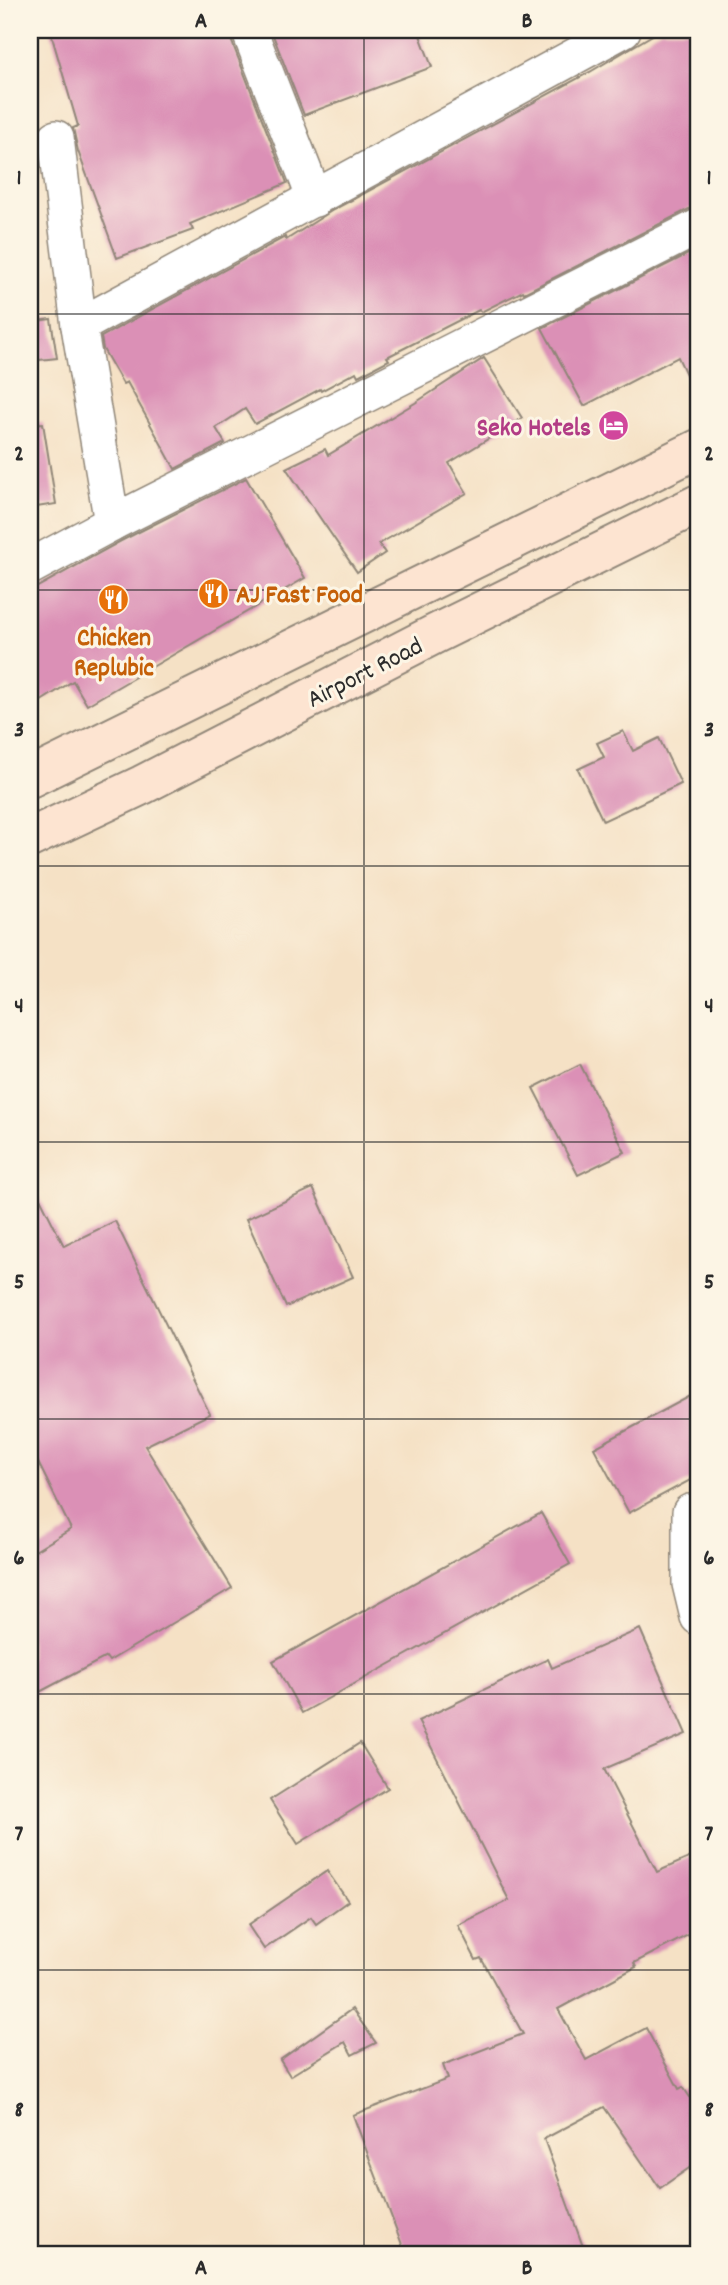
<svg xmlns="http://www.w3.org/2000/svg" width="728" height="2285" font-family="Dekko,sans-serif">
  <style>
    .building { fill: #db90b6 }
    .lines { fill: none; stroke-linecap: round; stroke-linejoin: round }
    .street-casing { stroke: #908678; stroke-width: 38 }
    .secondary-casing { stroke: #908678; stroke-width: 42 }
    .street { stroke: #fff; stroke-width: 35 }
    .secondary { stroke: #fde4d1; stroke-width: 38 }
    .grid { fill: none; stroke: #2b2b2b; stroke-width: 2; stroke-opacity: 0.55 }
    .labels { text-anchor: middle; stroke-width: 6; stroke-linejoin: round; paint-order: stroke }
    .hotel-label { font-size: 26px; font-weight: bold; fill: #b23c85; stroke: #fcf5e5; text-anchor: end }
    .food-label { font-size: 26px; font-weight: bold; fill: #c56008; stroke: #fcf5e5; text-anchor: start }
    .street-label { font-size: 26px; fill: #2b2b2b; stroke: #fcf5e5 }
    .neatline { fill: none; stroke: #2b2b2b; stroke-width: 2.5 }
    .grid-label { font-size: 23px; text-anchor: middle; font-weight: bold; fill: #2b2b2b }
  </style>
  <rect width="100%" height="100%" fill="#fcf5e5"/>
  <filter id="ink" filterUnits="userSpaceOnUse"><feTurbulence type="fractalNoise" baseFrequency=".0143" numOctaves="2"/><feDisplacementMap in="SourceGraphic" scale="14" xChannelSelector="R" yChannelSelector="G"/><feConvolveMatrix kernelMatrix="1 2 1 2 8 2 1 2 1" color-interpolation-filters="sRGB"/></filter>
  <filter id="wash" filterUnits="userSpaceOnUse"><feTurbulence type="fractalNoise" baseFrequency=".00686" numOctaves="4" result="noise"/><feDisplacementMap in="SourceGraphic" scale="28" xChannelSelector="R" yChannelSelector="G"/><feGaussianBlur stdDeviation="1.57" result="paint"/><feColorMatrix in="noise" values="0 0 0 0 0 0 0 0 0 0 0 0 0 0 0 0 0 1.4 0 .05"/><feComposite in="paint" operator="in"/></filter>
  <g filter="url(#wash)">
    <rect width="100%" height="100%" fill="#f5e1c5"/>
    <g id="blocks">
      <!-- building -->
      <g class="building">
        <path d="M50,30H229L230,37L287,183L190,224L193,230L117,258L78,151L73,128L78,126Z"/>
        <path d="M271,30H418L432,67L304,115Z"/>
        <path d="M661,30H690L698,44V207L689,209L524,293L523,291L481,312L479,310L387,357L389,360L360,375L358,376L356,372L321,391L320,389L255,424L245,409L216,428L225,443L175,469L127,382L123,384L103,349L101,337L285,237L286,240L333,210L590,72Z"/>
        <path d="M698,249V400L678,357L584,406L542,328Z"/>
        <path d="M51,319L57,358L30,361V322Z"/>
        <path d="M484,358L522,418L449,463L467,493L379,544L385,553L357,572L286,468L325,449L328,455L415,403Z"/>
        <path d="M43,423L56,504L30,508V424Z"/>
        <path d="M246,478L305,578L87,705L73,681L30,708V591L121,541Z"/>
        <path d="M623,731L633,751L659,738L681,784L603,821L578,769L604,757L597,743Z"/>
        <path d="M580,1064L625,1152L578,1175L533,1088Z"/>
        <path d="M30,1178L64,1246L115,1221L210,1414L145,1446L232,1588L109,1661L106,1657L30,1697V1554L71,1529L30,1446Z"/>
        <path d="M313,1188L353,1277L286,1307L246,1219Z"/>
        <path d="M698,1392V1476L629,1513L594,1448Z"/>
        <path d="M541,1513L570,1564L302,1713L273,1661Z"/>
        <path d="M640,1629L686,1734L604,1769L657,1872L698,1854V1930L634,1963L636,1967L558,2009L586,2060L646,2028L679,2089L683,2087L698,2109V2162L660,2188L604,2107L544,2139L586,2255H406L353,2115L448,2079L443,2065L523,2034L481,1958L476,1960L458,1925L509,1900L418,1721L548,1659L552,1668Z"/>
        <path d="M360,1743L388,1788L298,1844L270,1800Z"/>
        <path d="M327,1871L348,1901L316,1924L311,1917L264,1949L248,1925Z"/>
        <path d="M352,2009L376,2043L352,2055L345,2042L290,2076L280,2060Z"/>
      </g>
    </g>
  </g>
  <g filter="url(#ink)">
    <use href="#blocks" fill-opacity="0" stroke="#908678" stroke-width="2"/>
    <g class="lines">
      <defs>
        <g id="street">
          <path d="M249,30L315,199"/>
          <path d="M56,138L79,326L112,523"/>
          <path d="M79,326L623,30"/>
          <path d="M30,567L112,523L698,227"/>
          <path d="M690,1512V1584L698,1617"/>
        </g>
        <g id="secondary">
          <path d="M30,778L698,449"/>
          <path d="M30,838L142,785L433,635L698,504"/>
        </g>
      </defs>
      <!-- street casing -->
      <use href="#street" class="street-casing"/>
      <!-- secondary casing -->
      <use href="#secondary" class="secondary-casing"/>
      <!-- street -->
      <use href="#street" class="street"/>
      <!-- secondary -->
      <use href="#secondary" class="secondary"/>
    </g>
  </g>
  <!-- grid -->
  <path class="grid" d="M364,30V2255M30,314H698M30,590H698M30,866H698M30,1142H698M30,1419H698M30,1694H698M30,1970H698"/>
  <!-- icons -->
  <defs>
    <symbol id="hotel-disc" viewBox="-11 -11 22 22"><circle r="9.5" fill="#d1479c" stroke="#fcf5e5"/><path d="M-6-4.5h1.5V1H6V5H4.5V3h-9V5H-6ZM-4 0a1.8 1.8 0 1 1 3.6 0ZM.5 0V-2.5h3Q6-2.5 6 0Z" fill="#fff"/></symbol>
    <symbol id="restaurant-disc" viewBox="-11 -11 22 22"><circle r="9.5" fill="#e8710a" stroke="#fcf5e5"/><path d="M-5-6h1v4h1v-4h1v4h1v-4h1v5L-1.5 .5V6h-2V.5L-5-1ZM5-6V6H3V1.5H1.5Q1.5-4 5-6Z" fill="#fff"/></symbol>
  </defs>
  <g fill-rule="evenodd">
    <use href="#hotel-disc" x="596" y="408" width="35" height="35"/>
    <use href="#restaurant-disc" x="196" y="576" width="35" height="35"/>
    <use href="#restaurant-disc" x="96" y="582" width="35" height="35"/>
  </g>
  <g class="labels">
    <!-- hotel labels -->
    <g class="hotel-label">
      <text x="591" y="435">Seko Hotels</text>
    </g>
    <!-- food labels -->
    <g class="food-label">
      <text x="236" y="602">AJ Fast Food</text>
      <text x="114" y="645" text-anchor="middle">Chicken<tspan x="114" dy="30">Replubic</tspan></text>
    </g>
    <!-- street labels -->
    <g class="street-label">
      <text transform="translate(364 671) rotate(-27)" y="9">Airport Road</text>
    </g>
  </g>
  <!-- margin -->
  <rect width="728" height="2285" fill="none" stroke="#fcf5e5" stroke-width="77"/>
  <rect x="38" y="38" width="652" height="2208" class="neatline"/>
  <g class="grid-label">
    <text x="201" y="27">A</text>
    <text x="527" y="27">B</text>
    <text x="19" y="184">1</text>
    <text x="709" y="184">1</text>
    <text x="19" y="460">2</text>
    <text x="709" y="460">2</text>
    <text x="19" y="736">3</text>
    <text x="709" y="736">3</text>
    <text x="19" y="1012">4</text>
    <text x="709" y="1012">4</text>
    <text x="19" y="1288">5</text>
    <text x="709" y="1288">5</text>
    <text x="19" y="1564">6</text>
    <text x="709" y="1564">6</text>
    <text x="19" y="1840">7</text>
    <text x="709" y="1840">7</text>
    <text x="19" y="2116">8</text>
    <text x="709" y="2116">8</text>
    <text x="201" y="2274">A</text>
    <text x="527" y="2274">B</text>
  </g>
</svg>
